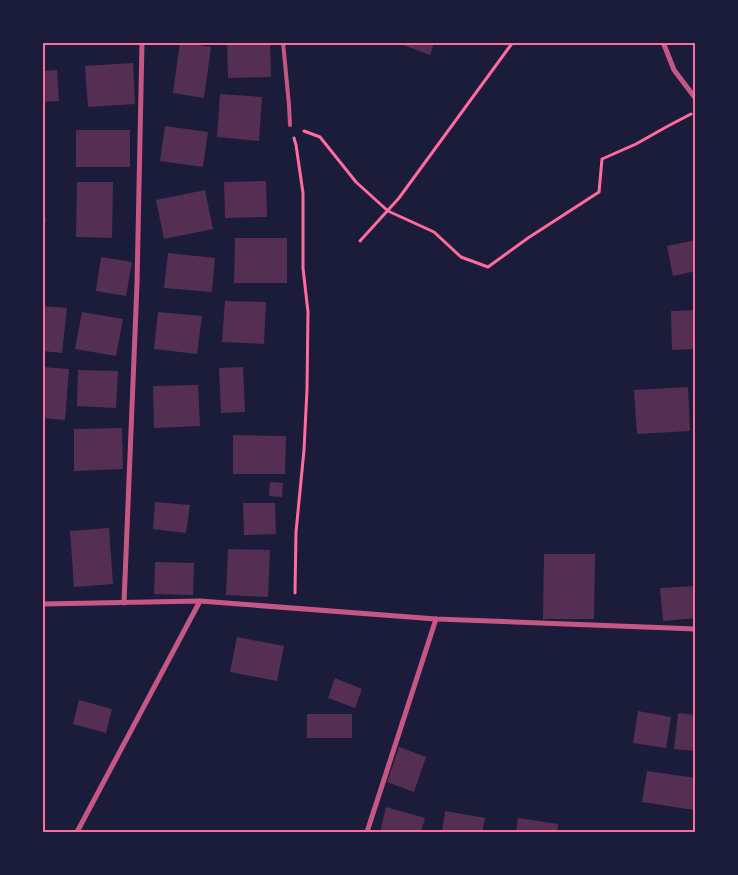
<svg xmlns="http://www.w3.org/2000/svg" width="738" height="875" font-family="Signika,sans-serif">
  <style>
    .building { fill: #542f53 }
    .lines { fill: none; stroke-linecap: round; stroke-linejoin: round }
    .path { stroke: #ff6b9d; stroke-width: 3 }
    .service { stroke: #c65784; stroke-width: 4 }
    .minor { stroke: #c65784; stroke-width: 5 }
    .neatline { fill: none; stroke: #ff6b9d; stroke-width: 2 }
  </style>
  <rect width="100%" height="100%" fill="#1b1b3a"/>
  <!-- building -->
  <g class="building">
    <path d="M180,42L211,47L204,98L173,93Z"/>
    <path d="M227,42H270L271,77L228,78Z"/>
    <path d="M395,42H434L430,55Z"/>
    <path d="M133,63L135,104L88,107L85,66Z"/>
    <path d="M57,70L59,101L42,102V71Z"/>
    <path d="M220,94L262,97L259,141L217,137Z"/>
    <path d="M165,126L208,132L203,167L160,161Z"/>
    <rect x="76" y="130" width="54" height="37"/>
    <path d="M266,181L267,217L225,218L224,182Z"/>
    <path d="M77,182H113L112,238L76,237Z"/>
    <path d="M205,190L213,229L164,239L156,200Z"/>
    <path d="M42,199H44L46,222L42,223Z"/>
    <path d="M235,238H287V283H234Z"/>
    <path d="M696,240V271L673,276L667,246Z"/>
    <path d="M168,253L215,258L212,292L164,288Z"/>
    <path d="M101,257L132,262L126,296L96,291Z"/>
    <path d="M225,301L266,302L264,344L222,342Z"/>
    <path d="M42,306L67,308L62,353L42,351Z"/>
    <path d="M696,310V349L672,350L671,311Z"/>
    <path d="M82,312L123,319L116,356L75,349Z"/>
    <path d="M158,312L202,316L197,354L154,349Z"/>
    <path d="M42,367L69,369L65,420L42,418Z"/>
    <path d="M243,367L245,412L221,413L219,368Z"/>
    <path d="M78,370L118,371L116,408L77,406Z"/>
    <path d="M198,385L200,426L154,428L153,386Z"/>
    <path d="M688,387L690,431L637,434L634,390Z"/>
    <path d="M122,428L123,469L74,471V429Z"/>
    <path d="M233,435L286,436L285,474H233Z"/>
    <path d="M270,482L283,483L282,497L269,496Z"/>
    <path d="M155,502L190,505L186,533L153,529Z"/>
    <path d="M243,503H275L276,534L244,535Z"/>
    <path d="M109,528L113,584L74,587L70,531Z"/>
    <path d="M228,549L270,550L268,597L226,595Z"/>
    <path d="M544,554H595L594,619H543Z"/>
    <path d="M155,562L194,563L193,595L154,594Z"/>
    <path d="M696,586V618L663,621L660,588Z"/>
    <path d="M237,637L284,646L277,681L230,672Z"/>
    <path d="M335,678L362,689L355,708L328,698Z"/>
    <path d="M79,700L112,709L106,733L73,724Z"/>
    <path d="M638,711L671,717L666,748L633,743Z"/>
    <path d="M678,713L696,715V751L674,749Z"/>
    <rect x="307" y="714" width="45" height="24"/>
    <path d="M399,747L426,757L414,792L387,782Z"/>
    <path d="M647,771L696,778V797L694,810L642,802Z"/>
    <path d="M386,807L425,818L421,832H380Z"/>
    <path d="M445,811L485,818L482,832H442Z"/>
    <path d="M518,818L558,824L557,832H516Z"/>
  </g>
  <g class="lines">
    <!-- path -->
    <g class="path">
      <path d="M304,131L320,137L356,182L388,211L434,232L461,257L488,267L528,238L599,192L602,159L636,144L668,126L691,114"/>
      <path d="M294,138L296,145L303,193V268L308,312L307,389L304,450L296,532L295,593"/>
      <path d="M360,241L399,198L513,42"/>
    </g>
    <!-- service -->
    <path class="service" d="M283,42L289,105L290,125"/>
    <!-- minor -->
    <g class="minor">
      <path d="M663,42L674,70L696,99"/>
      <path d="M124,603L137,284L142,42"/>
      <path d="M42,604L200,601L436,619L696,629"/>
      <path d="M77,832L200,601"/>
      <path d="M367,832L436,619"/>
    </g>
  </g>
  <!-- border -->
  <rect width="738" height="875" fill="none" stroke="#1b1b3a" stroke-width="88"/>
  <rect x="44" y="44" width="650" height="787" class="neatline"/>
</svg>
